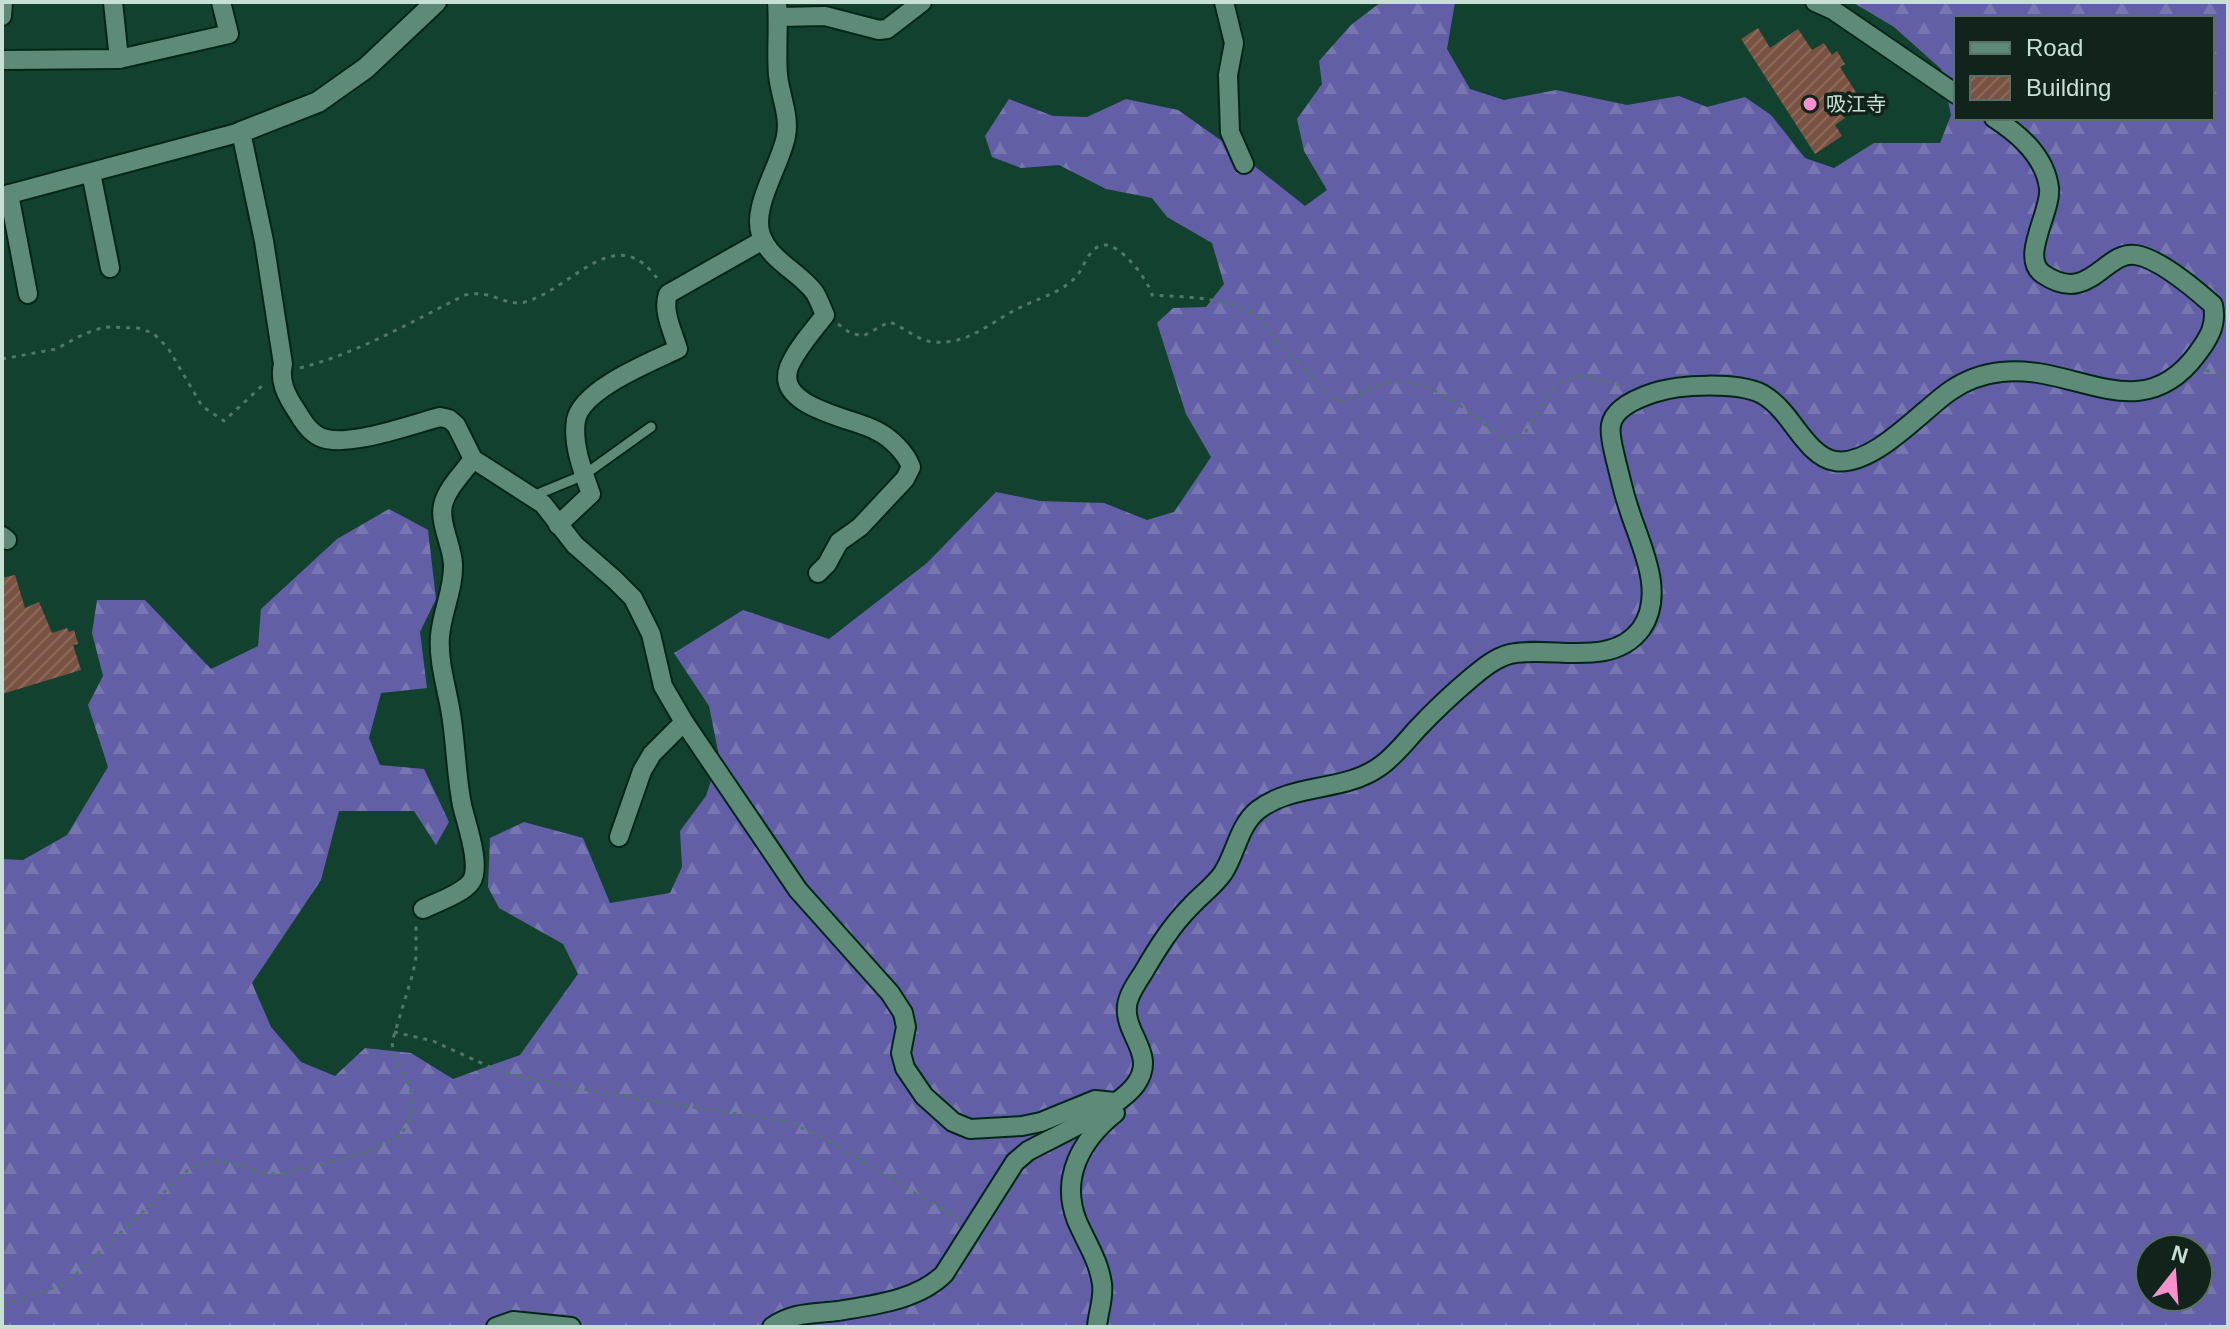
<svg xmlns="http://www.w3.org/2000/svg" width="2230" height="1329" font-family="Arial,'Noto Sans JP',sans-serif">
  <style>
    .forest { fill: url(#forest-firs); fill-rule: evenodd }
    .building { fill: url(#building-hatch) }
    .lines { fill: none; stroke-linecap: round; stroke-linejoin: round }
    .lane-casing { stroke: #032619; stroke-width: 13 }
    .street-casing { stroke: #032619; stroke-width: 22 }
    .secondary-casing { stroke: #032619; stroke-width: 24 }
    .path { stroke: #517768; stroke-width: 3; stroke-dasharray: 4 6; stroke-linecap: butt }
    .lane { stroke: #5e8b77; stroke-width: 9 }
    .street { stroke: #5e8b77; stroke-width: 18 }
    .secondary { stroke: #5e8b77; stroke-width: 20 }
    .poi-dot { fill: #f790cd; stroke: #11231b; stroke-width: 3 }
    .labels { text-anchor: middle; stroke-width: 7; stroke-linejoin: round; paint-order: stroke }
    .poi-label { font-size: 20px; fill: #c8e0d4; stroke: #11231b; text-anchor: start }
  </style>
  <defs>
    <pattern id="forest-firs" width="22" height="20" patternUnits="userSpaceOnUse" patternTransform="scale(2)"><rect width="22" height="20" fill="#635fa6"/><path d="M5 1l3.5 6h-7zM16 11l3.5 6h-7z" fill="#7876b1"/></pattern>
    <pattern id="building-hatch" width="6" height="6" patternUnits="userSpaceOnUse" patternTransform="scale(2)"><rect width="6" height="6" fill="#795241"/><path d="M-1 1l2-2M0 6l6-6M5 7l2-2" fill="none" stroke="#8b6b5c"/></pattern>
  </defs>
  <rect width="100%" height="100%" fill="#134130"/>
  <!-- forest -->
  <path class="forest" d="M1381,2H1455L1447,49L1470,89L1504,100L1556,90L1627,105L1679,96L1707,107L1745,97L1771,115L1805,158L1834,168L1874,143H1940L1951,115L1941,69L1894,27L1852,2H2228V1327H2V859L23,860L67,835L108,767L88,705L103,676L92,633L97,600H145L211,669L258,646L261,609L337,539L389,509L428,530L436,599L420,632L427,688L381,693L369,738L380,765L424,769L449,822L436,845L414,811H339L321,880L252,983L271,1027L301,1062L335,1076L365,1048L411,1053L453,1079L520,1055L578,974L563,944L499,908L488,887L490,838L524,822L583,838L610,903L670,893L682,867L680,831L706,796L719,756L709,706L674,653L743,610L829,639L927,563L996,492L1040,501L1104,503L1147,520L1174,512L1211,457L1186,414L1157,323L1173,308L1206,307L1224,284L1212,243L1167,217L1152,198L1106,189L1059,165L1021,168L992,157L985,136L1009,99L1053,116L1087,117L1126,99L1178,110L1229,146L1305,206L1327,190L1304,151L1297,119L1322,84L1319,61L1351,25ZM1956,18H2212V118H1956ZM2150,1249H2198V1297H2150Z"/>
  <!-- building -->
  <g class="building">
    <path d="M1758,28L1770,48L1798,29L1812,50L1824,43L1832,55L1837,51L1845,64L1840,67L1857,94L1842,104L1847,111L1842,114L1845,118L1835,125L1842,136L1815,154L1741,39Z"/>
    <path d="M15,575L25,608L39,602L52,633L67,628L69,632L74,630L78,644L73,645L81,670L2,694V578Z"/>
  </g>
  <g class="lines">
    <defs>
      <path id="lane" d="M533,496L584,475L651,427"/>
      <g id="street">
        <path d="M113,2L119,59"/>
        <path d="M777,2C779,27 776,52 778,75C780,95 790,116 786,136C781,164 751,207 761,235C770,261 800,272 815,293C819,300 822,308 825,315C813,331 797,348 789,367C774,408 855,418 877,431C891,438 906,453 911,467L905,479L860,527L839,542L827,564L818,573"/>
        <path d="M1224,2L1234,43L1228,75L1230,132L1244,164"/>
        <path d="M1815,2L1833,10L1956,94"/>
        <path d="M2,16L3,2"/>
        <path d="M778,17L825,16L879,30L887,29L922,2"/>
        <path d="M2,60L119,59L229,34L221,2"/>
        <path d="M91,173L110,268"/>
        <path d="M9,194L28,294"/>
        <path d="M2,196L241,132L264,241L283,364C279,381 286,395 296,410C302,420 309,432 320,437C346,449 412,424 440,417L449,419L456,425L473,459L543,504L575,545L615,580L633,598L651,634L663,686L684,722L798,890L890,993L903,1013L906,1027L901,1053L905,1068L924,1096L953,1122L970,1129L1022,1126L1041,1122L1095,1100L1115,1102"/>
        <path d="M558,525L591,494C583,472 572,444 576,420C582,389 651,362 678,349C673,332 662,311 668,294L763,240"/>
        <path d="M2,536L7,540"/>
        <path d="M619,837L642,771L652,754L684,722"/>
        <path d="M423,909C437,902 462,894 471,882C482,866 466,823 462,805C456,775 456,744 451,714C447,688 438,662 440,636C442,611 454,589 453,564C452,545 439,523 443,505C447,488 463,473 473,459"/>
        <path d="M496,1327L513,1321L571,1327"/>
        <path d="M772,1327C792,1312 814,1314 838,1311C874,1305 918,1300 944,1274L1015,1162L1028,1151C1057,1135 1118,1109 1136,1084C1157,1054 1124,1035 1127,1006C1128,995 1137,982 1143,973C1157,949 1171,926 1191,906C1201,895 1214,886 1223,873C1236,853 1239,825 1258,810C1293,783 1344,792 1379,767C1394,757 1406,741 1418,728C1435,710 1452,694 1471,678C1483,668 1495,658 1510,654C1552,645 1611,669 1641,629C1667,592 1639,543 1628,506C1623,491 1620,476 1616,461C1614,451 1609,436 1611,425C1614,408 1638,398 1653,393C1680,384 1737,382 1762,394C1769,398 1777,405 1783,412C1797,428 1813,458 1835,461C1873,467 1921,411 1950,391C1966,380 1982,374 2001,372C2074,363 2140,431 2197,354C2209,338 2217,325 2213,305C2195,289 2160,259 2136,255C2104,250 2090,306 2043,274C2019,258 2052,211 2049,188C2045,156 2019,134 1994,118"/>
        <path d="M1097,1327C1098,1312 1104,1299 1102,1284C1099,1261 1086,1242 1077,1221C1060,1178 1081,1140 1115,1113"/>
      </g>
      <path id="secondary" d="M241,132L318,102L366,68L436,2"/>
    </defs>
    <!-- lane casing -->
    <use href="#lane" class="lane-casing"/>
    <!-- street casing -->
    <use href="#street" class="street-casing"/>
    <!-- secondary casing -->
    <use href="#secondary" class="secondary-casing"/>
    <!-- path -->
    <g class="path">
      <path d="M838,324L850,333L863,336L889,322C905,327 916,340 933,342C945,343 958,341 969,336C986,329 1001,317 1017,309C1036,299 1061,293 1076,277C1084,268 1088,248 1103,245C1121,243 1148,280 1152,295C1184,297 1221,297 1250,312C1264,320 1268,333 1279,344C1298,363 1317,382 1336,402C1357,400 1364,389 1382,384C1428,371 1472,416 1506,441L1525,433L1550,391L1563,380L1582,376L1624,386"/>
      <path d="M2,359L56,349L84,334L104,327L138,328L153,333L168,348L202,406L224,421L264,384"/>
      <path d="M300,368C358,353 411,322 465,295C492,289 505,307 525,302C573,289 616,218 659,281"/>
      <path d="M2206,370L2228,380"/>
      <path d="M394,1032L433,1041L501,1072L596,1092L789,1122L825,1139L960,1220"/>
      <path d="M2,1305L59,1286L76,1274L188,1170C229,1149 243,1175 282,1174C308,1167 382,1152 400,1135C407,1127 414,1111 412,1100C410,1079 394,1063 392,1042L413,973L416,957V926"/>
    </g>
    <!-- lane -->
    <use href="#lane" class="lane"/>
    <!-- street -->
    <use href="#street" class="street"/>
    <!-- secondary -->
    <use href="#secondary" class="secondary"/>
  </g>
  <!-- markers -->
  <circle class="poi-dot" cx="1810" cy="104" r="8"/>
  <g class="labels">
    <!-- poi labels -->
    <g class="poi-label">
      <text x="1826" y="111">吸江寺</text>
    </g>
  </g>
  <!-- border -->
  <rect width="2230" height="1329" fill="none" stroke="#c8e0d4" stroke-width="8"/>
  <!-- legend -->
  <rect x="1954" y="16" width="260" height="104" fill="#11231b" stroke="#5a6f65" stroke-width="2"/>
  <rect x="1970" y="42" width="40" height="12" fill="#5e8b77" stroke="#5a6f65" stroke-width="2"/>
  <text x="2026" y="56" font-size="24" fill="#c8e0d4">Road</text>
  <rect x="1970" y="76" width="40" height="24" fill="url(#building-hatch)" stroke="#5a6f65" stroke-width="2"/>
  <text x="2026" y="96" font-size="24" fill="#c8e0d4">Building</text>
  <!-- north arrow -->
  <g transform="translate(2174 1273) rotate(17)"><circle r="38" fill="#11231b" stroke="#5a6f65" stroke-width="2"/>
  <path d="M0-6L14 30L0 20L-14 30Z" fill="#f790cd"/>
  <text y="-12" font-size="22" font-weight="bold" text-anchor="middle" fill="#c8e0d4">N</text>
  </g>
</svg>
